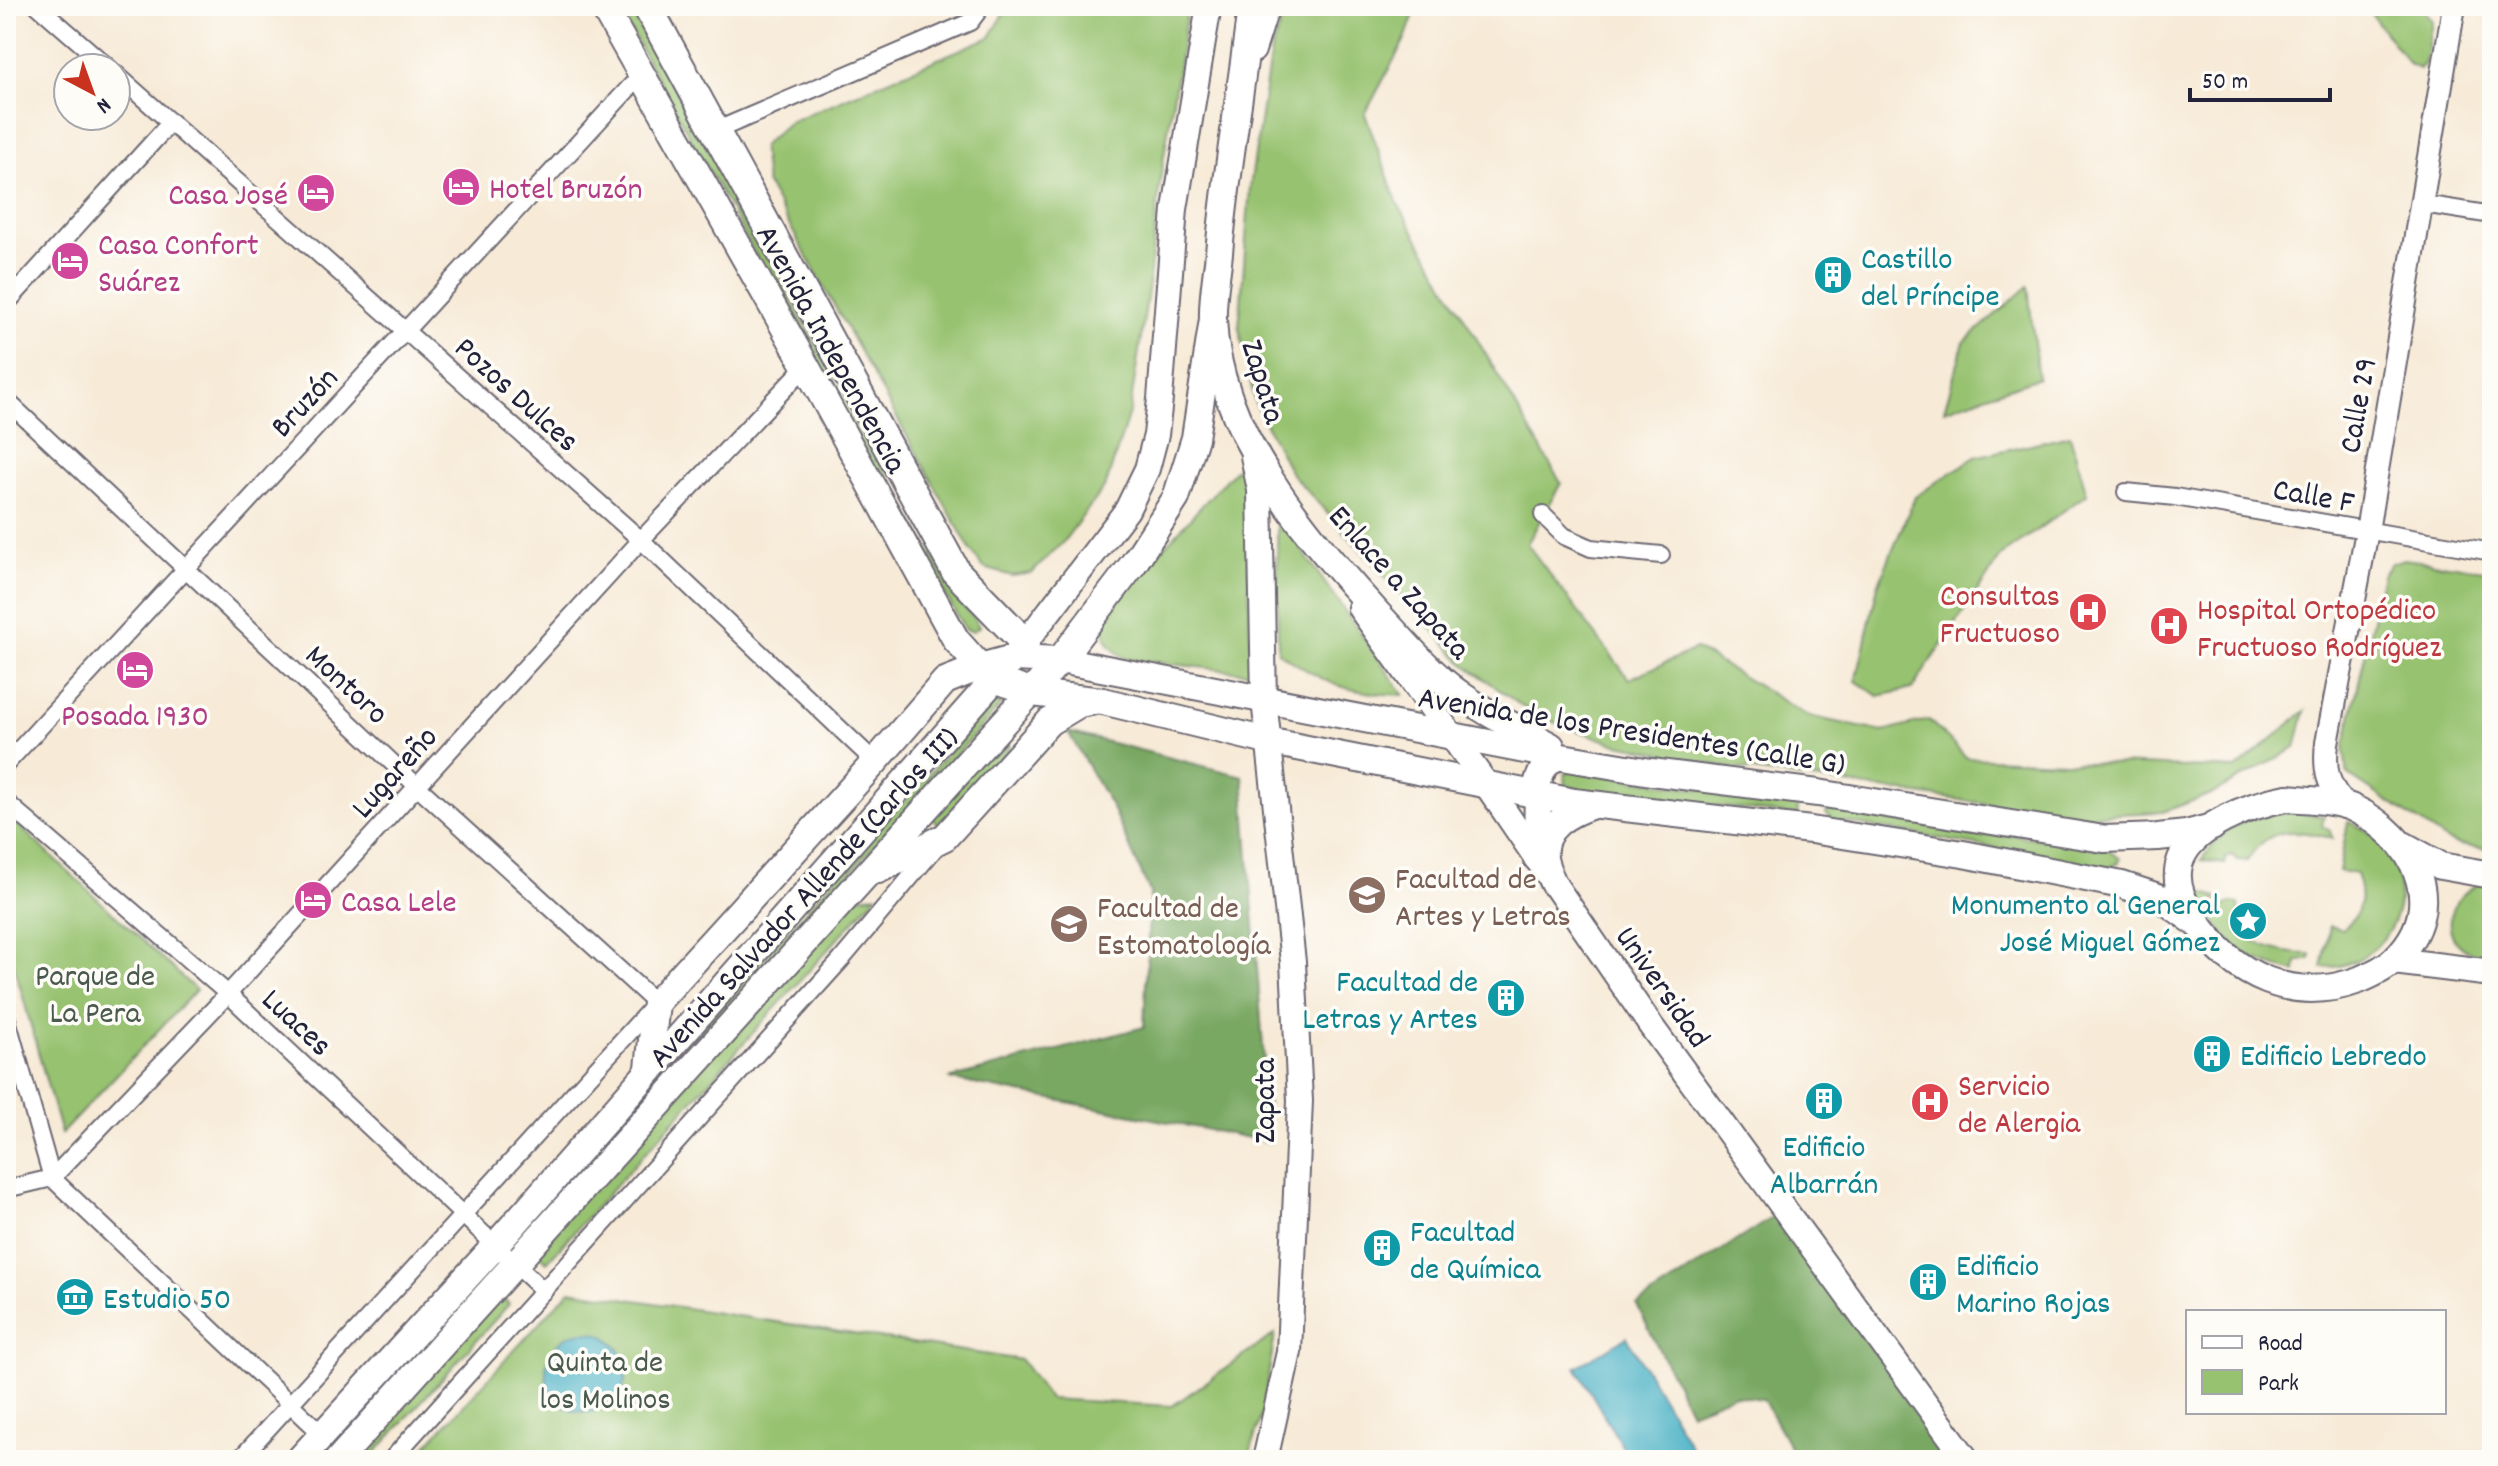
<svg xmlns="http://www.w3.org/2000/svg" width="2498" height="1466" font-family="Dekko,sans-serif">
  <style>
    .green { fill: #97c270; stroke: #5c7256; stroke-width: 2 }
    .forest { fill: #79a862; stroke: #4e654e; stroke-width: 2 }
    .water { fill: #46b0c5; stroke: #346980; stroke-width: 2 }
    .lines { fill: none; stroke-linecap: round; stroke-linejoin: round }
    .minor-casing { stroke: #6d6872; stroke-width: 20 }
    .tertiary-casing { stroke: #6d6872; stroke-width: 26 }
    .secondary-casing { stroke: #6d6872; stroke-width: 28 }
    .primary-casing { stroke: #6d6872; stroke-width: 30 }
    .trunk-casing { stroke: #6d6872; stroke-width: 32 }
    .minor { stroke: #fff; stroke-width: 16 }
    .tertiary { stroke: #fff; stroke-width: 22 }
    .secondary { stroke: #fff; stroke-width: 24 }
    .primary { stroke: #fff; stroke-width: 26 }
    .trunk { stroke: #fff; stroke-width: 28 }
    .labels { text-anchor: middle; stroke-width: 7; stroke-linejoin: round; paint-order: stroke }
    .hotel-label { font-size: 32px; fill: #b23c85; stroke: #fdfcf7; text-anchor: start }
    .culture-label { font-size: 32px; fill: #0d838f; stroke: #fdfcf7; text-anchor: start }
    .street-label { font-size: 32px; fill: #22223b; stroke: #fdfcf7 }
    .health-label { font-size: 32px; fill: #be3a42; stroke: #fdfcf7; text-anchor: start }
    .education-label { font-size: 32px; fill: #785e54; stroke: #fdfcf7; text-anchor: start }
    .park-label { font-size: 32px; fill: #4b5a4e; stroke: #fdfcf7 }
  </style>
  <rect width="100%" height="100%" fill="#fdfcf7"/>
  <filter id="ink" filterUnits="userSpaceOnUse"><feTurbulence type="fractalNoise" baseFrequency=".0125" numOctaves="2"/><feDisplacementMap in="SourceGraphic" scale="16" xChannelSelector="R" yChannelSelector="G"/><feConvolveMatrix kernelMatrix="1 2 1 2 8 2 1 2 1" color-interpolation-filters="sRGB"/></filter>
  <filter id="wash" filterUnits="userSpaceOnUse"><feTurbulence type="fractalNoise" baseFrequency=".006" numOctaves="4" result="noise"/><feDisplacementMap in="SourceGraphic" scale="32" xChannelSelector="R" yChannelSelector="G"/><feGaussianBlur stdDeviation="1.8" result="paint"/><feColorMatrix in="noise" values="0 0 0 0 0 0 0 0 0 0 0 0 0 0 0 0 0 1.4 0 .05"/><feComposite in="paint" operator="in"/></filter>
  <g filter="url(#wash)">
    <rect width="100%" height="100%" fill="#f7ead7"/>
    <!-- green -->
    <g class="green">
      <path d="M617,6H629L956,598L975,619L979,627L973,631L965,630Z"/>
      <path d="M1009,6H1188L1161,175L1147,298L1130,410L1106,485L1063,542L1032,573L1012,576L984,568L971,551L766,183L762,146L789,122L990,37Z"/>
      <path d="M1287,6H1417L1405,39L1365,114L1398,204L1561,483L1527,544L1629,679L1696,649L1808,716L1883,732L1929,720L1967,758L2236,769L2305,711L2296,748L2214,793L2163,812L2073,816L1725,767L1610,742L1534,715L1464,664L1290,472L1255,403L1239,328L1250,187L1271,50Z"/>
      <path d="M2365,6H2421L2432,21L2425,63L2420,69L2409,64Z"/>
      <path d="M2028,286L2038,378L1944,410L1964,342Z"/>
      <path d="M2070,435L2087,494L2002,555L1912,689L1878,696L1856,681L1878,585L1915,497L1975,457Z"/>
      <path d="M1242,462L1246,477L1251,673L1126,659C1107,648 1100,632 1105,611Z"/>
      <path d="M1277,515L1404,695C1347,694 1325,684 1278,652Z"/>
      <path d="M2404,559L2492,571V850L2459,845L2446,840L2347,774L2344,749L2383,574L2391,563Z"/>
      <path d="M995,701L1001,705L510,1250L504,1245Z"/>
      <path d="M1000,737L1011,746L939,825L930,815Z"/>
      <path d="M1575,771L1794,803L1798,809L1797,816L1580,790L1566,785L1565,774Z"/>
      <path d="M1829,806L2109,850L2120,858L2119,863L2109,868L1832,820L1826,813Z"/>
      <path d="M2288,812L2324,816L2322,826L2330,831L2332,838C2296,829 2268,825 2247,861L2238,860L2233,855L2227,857L2225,864L2201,860C2230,822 2243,819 2288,812Z"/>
      <path d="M6,814L196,990L61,1134L6,936Z"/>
      <path d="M2348,821C2357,826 2368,830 2375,837C2426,886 2393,966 2322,968L2330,926L2342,929C2363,914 2364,896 2356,874L2339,871Z"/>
      <path d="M2479,884H2492V958C2484,956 2474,955 2467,951C2436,932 2451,896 2479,884Z"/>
      <path d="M2198,891L2217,897L2216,902L2221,907L2231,903L2239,904C2240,910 2239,918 2241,924C2251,949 2288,954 2311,954L2310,959L2297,962L2296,972C2239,959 2224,943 2198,891Z"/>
      <path d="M877,895L547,1262L535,1250L852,897Z"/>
      <path d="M570,1290L1021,1360L1049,1399L1172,1406L1275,1334L1263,1409L1248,1460H413Z"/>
      <path d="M498,1293L509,1304L369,1460H347Z"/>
    </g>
    <!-- forest -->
    <g class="forest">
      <path d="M1068,732L1243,776L1270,1142L949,1079L1144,1027L1150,892L1111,806Z"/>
      <path d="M1785,1209L1958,1460H1797L1763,1399L1733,1395L1690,1412L1637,1305Z"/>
    </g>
    <!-- water -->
    <g class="water">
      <circle cx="586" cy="1372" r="40"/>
      <path d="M1627,1337L1698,1459L1696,1460H1630L1576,1367Z"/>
    </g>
  </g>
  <g filter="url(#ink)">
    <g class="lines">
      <defs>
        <g id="minor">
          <path d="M38,6L109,68"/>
          <path d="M116,74L641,540L875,762"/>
          <path d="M715,131L970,22L982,6"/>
          <path d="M2423,204L2492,215"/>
          <path d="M6,304L171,122"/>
          <path d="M6,400L417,786L656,1003L239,1460"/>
          <path d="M2126,492L2175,497L2492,552"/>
          <path d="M1543,515L1564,536L1591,548L1661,555"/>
          <path d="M6,764L641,75"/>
          <path d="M6,802L228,994L544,1291"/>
          <path d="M6,1016L52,1178L323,1435"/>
          <path d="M6,1189L52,1178L228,994L641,540L806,366"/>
          <path d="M391,1460L841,960L936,847"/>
        </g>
        <path id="tertiary" d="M2348,807C2327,788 2324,769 2327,743L2367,531L2454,6"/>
        <g id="secondary">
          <path d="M1253,50L1267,6"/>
          <path d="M1253,456L1260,490L1264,700L1293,962L1300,1101L1289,1352L1265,1460"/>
          <path d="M1360,608L1486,784L1651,1026L1967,1460"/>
          <path d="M1025,643L1127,510L1147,469L1156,435L1160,399L1175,209L1209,6"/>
        </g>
        <g id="primary">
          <path d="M603,6L806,366L956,640L980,667L995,679L1032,693L1103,701L1267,741L1574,802L1811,830L1963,854L2122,885L2161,898L2198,924"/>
          <path d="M1251,6C1242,89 1226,170 1219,253C1217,274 1212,298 1213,319C1217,432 1307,536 1379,615C1400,637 1419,660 1442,680C1474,708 1515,727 1551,746"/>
          <path d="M2287,798C2308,800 2334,800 2353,808C2414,837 2450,905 2395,959C2386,968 2371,975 2359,980C2294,1004 2234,977 2196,921C2185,905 2174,887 2179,865C2188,827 2253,804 2287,798Z"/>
          <path d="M2403,845L2441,866L2492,875"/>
          <path d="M1537,858L1538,781L1544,767L1556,756"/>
          <path d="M878,870L945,837L1049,722L1079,704L1091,702"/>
          <path d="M1553,883C1550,876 1545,866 1544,858C1540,827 1569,813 1593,805"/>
          <path d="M2394,961L2492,973"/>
          <path d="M649,1068L656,1003L875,762L945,681L980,667L1013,658L1060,660L1556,756L1651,772L1818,793L2104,839L2158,837L2186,834L2212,827"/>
          <path d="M299,1460L495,1246L1007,665"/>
          <path d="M338,1460L1060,660L1134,563L1176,498L1195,438L1213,319"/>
        </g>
        <path id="trunk" d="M647,6L956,572L1025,643"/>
      </defs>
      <!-- minor casing -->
      <use href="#minor" class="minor-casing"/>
      <!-- tertiary casing -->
      <use href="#tertiary" class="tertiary-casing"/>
      <!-- secondary casing -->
      <use href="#secondary" class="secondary-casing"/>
      <!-- primary casing -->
      <use href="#primary" class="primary-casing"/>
      <!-- trunk casing -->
      <use href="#trunk" class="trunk-casing"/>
      <!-- minor -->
      <use href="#minor" class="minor"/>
      <!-- tertiary -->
      <use href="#tertiary" class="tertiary"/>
      <!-- secondary -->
      <use href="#secondary" class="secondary"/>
      <!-- primary -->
      <use href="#primary" class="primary"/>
      <!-- trunk -->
      <use href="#trunk" class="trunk"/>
    </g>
  </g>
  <!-- icons -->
  <defs>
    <symbol id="hotel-disc" viewBox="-11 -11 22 22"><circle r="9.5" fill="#d1479c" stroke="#fdfcf7"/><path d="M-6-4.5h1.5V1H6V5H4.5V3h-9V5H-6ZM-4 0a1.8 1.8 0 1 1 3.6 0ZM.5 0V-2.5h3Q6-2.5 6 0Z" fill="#fff"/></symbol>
    <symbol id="building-disc" viewBox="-11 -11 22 22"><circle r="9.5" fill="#0f9aa8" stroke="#fdfcf7"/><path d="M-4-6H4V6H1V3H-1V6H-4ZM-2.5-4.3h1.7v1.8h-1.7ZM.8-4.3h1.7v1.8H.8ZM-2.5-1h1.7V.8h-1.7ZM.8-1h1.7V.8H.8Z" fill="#fff"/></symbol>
    <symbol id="hospital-disc" viewBox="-11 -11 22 22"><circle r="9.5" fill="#e0444e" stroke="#fdfcf7"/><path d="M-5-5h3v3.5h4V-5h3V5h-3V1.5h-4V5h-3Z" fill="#fff"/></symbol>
    <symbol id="university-disc" viewBox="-11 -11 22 22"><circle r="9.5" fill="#8d6e63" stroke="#fdfcf7"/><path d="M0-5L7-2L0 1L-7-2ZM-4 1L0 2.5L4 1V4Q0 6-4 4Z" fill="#fff"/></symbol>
    <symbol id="sight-disc" viewBox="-11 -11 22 22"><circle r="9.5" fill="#0f9aa8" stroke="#fdfcf7"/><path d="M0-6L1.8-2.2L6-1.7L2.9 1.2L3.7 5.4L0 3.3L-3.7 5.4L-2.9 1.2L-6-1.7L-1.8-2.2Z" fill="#fff"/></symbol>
    <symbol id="museum-disc" viewBox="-11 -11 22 22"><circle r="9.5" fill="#0f9aa8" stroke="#fdfcf7"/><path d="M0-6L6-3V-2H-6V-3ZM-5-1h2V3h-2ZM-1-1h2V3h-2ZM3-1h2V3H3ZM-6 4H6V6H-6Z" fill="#fff"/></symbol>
  </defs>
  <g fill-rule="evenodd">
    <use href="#hotel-disc" x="439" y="165" width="44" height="44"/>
    <use href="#hotel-disc" x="294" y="171" width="44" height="44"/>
    <use href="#hotel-disc" x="48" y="239" width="44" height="44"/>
    <use href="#building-disc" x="1811" y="253" width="44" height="44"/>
    <use href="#hospital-disc" x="2066" y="590" width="44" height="44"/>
    <use href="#hospital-disc" x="2147" y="604" width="44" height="44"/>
    <use href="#hotel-disc" x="113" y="648" width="44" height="44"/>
    <use href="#university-disc" x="1345" y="873" width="44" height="44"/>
    <use href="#hotel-disc" x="291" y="878" width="44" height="44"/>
    <use href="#sight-disc" x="2226" y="899" width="44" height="44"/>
    <use href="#university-disc" x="1047" y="902" width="44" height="44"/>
    <use href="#building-disc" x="1484" y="976" width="44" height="44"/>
    <use href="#building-disc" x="2190" y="1032" width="44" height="44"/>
    <use href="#building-disc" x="1802" y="1079" width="44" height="44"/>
    <use href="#hospital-disc" x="1908" y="1080" width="44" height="44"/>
    <use href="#building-disc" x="1360" y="1226" width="44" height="44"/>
    <use href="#building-disc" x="1906" y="1260" width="44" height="44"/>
    <use href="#museum-disc" x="53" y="1275" width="44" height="44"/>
  </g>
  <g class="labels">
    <!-- hotel labels -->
    <g class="hotel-label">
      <text x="489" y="198">Hotel Bruzón</text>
      <text x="288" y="204" text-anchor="end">Casa José</text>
      <text x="98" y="254">Casa Confort<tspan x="98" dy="37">Suárez</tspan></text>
      <text x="135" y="725" text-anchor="middle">Posada 1930</text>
      <text x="341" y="911">Casa Lele</text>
    </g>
    <!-- culture labels -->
    <g class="culture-label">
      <text x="1861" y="268">Castillo<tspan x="1861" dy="37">del Príncipe</tspan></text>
      <text x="2220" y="914" text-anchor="end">Monumento al General<tspan x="2220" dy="37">José Miguel Gómez</tspan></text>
      <text x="1478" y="991" text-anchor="end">Facultad de<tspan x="1478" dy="37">Letras y Artes</tspan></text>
      <text x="2240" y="1065">Edificio Lebredo</text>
      <text x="1824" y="1156" text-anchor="middle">Edificio<tspan x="1824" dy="37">Albarrán</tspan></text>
      <text x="1410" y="1241">Facultad<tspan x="1410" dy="37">de Química</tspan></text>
      <text x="1956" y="1275">Edificio<tspan x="1956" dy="37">Marino Rojas</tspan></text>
      <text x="103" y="1308">Estudio 50</text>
    </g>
    <!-- street labels -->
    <g class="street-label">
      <text transform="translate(833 348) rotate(61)" y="11">Avenida Independencia</text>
      <text transform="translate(1265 381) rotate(73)" y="11">Zapata</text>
      <text transform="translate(518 393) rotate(42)" y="11">Pozos Dulces</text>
      <text transform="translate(303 401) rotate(-47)" y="11">Bruzón</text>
      <text transform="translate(2356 405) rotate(-80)" y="11">Calle 29</text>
      <text transform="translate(2314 494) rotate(10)" y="11">Calle F</text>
      <text transform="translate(1401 581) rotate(48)" y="11">Enlace a Zapata</text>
      <text transform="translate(348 683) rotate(43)" y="11">Montoro</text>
      <text transform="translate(1632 729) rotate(9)" y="11">Avenida de los Presidentes (Calle G)</text>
      <text transform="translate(393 771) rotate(-48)" y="11">Lugareño</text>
      <text transform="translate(802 896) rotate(-48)" y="11">Avenida Salvador Allende (Carlos III)</text>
      <text transform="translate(1664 986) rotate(55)" y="11">Universidad</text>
      <text transform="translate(298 1021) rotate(43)" y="11">Luaces</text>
      <text transform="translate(1263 1101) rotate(-90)" y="11">Zapata</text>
    </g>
    <!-- health labels -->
    <g class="health-label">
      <text x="2060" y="605" text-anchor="end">Consultas<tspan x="2060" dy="37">Fructuoso</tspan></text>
      <text x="2197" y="619">Hospital Ortopédico<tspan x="2197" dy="37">Fructuoso Rodríguez</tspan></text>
      <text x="1958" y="1095">Servicio<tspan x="1958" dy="37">de Alergia</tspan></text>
    </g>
    <!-- education labels -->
    <g class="education-label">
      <text x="1395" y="888">Facultad de<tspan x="1395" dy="37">Artes y Letras</tspan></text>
      <text x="1097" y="917">Facultad de<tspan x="1097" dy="37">Estomatología</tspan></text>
    </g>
    <!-- park labels -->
    <g class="park-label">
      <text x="95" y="985">Parque de<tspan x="95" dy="37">La Pera</tspan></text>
      <text x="605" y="1371">Quinta de<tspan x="605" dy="37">los Molinos</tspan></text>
    </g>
  </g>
  <!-- margin -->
  <rect width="2498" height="1466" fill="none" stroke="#fdfcf7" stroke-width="32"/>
  <!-- legend -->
  <rect x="2186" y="1310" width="260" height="104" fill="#fdfcf7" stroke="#a5a5ac" stroke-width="2"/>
  <rect x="2202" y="1336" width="40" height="12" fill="#ffffff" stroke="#a5a5ac" stroke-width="2"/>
  <text x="2258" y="1350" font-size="24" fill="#22223b">Road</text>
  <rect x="2202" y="1370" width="40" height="24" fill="#97c270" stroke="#a5a5ac" stroke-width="2"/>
  <text x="2258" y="1390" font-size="24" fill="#22223b">Park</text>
  <!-- north arrow -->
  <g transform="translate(92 92) rotate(139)"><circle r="38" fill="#fdfcf7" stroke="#a5a5ac" stroke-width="2"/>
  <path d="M0-6L14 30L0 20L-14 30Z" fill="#c8321e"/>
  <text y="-12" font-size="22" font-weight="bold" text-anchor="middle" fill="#22223b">N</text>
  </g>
  <!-- scale -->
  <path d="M2190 88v12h140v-12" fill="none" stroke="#22223b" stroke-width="4"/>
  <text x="2202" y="88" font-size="24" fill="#22223b" stroke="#fdfcf7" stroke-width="6" paint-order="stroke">50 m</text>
</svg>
